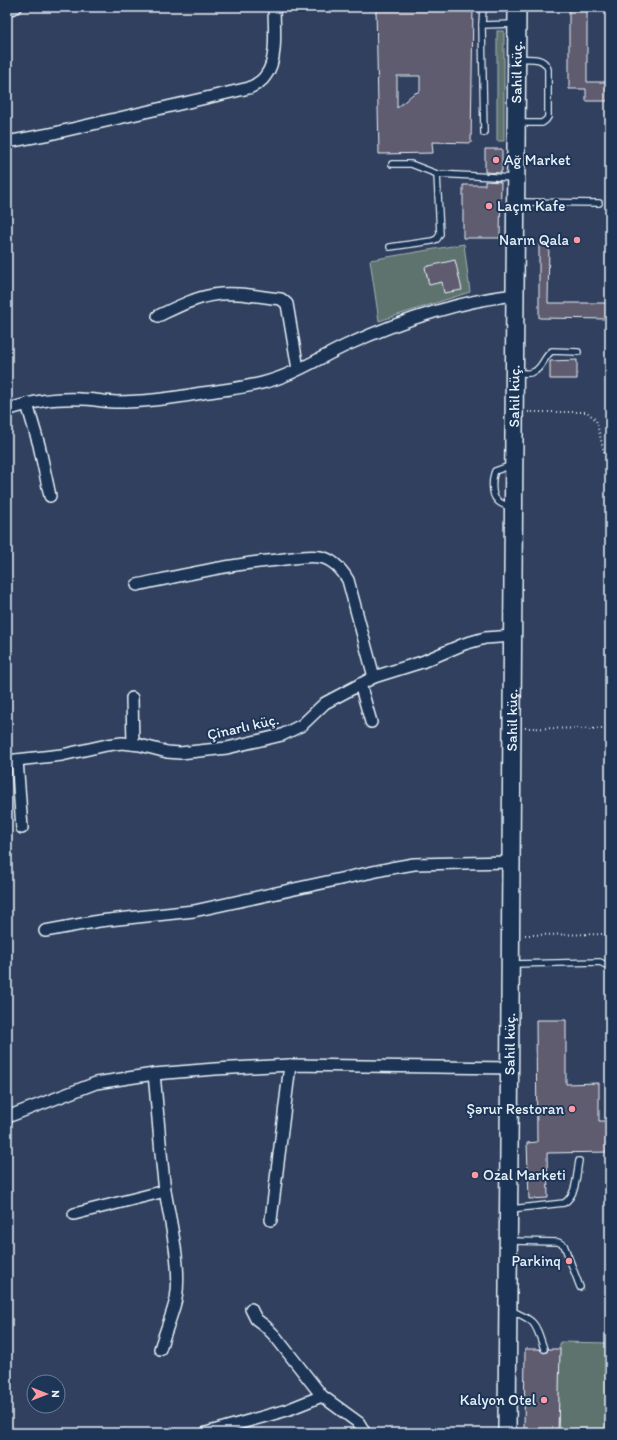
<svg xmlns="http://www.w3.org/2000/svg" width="617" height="1440" font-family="Itim,sans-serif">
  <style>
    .green { fill: #5e736e; stroke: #a3b2b3 }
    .building { fill: #605b70; stroke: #e8f1f8; fill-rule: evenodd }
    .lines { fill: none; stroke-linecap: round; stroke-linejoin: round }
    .service-casing { stroke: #e8f1f8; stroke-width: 8 }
    .minor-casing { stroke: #e8f1f8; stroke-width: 14 }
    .primary-casing { stroke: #e8f1f8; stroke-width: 20 }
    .path { stroke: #e8f1f8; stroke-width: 2; stroke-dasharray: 1 3; stroke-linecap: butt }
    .service { stroke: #1d3557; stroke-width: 5.5 }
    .minor { stroke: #1d3557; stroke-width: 11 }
    .primary { stroke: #1d3557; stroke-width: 17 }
    .poi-dot { fill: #ff9aa2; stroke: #1d3557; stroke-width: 1.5 }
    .labels { text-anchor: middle; stroke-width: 4; stroke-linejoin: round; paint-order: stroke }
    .street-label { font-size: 15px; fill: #e8f1f8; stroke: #1d3557 }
    .poi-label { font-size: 15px; fill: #e8f1f8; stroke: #1d3557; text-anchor: end }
  </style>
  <rect width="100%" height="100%" fill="#31405e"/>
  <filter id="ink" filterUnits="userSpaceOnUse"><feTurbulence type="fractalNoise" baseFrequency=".025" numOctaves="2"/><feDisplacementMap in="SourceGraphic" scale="8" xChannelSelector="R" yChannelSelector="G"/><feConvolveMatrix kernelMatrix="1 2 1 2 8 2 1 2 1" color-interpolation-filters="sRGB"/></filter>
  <g filter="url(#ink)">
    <!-- green -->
    <g class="green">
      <rect x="497" y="31" width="7" height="110"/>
      <path d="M464,244L470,292L379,321L370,260Z"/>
      <path d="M560,1342L610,1343V1433H558Z"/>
    </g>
    <!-- building -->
    <g class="building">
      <path d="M418,7H473L471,143L432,142L433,153L379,154L376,8ZM397,76H420V91L413,94L397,108Z"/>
      <path d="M569,7H587V82H610V101H586V89H569Z"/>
      <path d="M485,149H502V171H501V173L485,172Z"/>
      <path d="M485,181L501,182L500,238H463V185H485Z"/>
      <path d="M539,244H549L548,303H610V319L539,318Z"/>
      <path d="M455,260L462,290L444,293L442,282L429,285L425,267Z"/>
      <path d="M577,360V379H550V361Z"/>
      <path d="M536,1020H566V1084L599,1083V1121H610V1152L547,1153L548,1198L529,1199L527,1143L537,1142Z"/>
      <path d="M525,1349H539L544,1353L547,1352L548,1349H560L558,1433H524Z"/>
    </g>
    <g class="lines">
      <defs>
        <g id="service">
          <path d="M482,25L483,7"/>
          <path d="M518,59C529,59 544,56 548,69V117L546,120L542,123H519"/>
          <path d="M484,133L482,25L515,24"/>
          <path d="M392,164H411L437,174"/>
          <path d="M518,202L599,203"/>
          <path d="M390,247L432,241L437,239L440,234L437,174L514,178"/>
          <path d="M517,372C521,373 529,374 533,372C542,369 544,356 552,351L578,352"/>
          <path d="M512,508C507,506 500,504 497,500C491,495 492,478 495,471L512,465"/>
          <path d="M513,964L600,962L610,967"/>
          <path d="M511,1209L564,1203C577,1195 576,1176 579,1161"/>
          <path d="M511,1241L558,1242L564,1245L580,1287"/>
          <path d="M510,1310C536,1321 535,1322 544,1349"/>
        </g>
        <g id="minor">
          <path d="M7,10L16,7"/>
          <path d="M7,142L50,134L249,88C255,85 262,82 266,75C278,60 274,26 274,7"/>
          <path d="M158,316C175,308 194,298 213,295C235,291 260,297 281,299L287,304L298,369"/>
          <path d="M27,404L39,445L50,496"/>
          <path d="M7,410C34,401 52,398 81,399C93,399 105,402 117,402C146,402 174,398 202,393C222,390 242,388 262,383C292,376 319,358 347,345C398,322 459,301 515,295"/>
          <path d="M137,585C184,575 230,564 278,560C292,558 307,555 320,557C332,559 342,570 348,580L374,677"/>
          <path d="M360,684L371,722"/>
          <path d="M132,698L133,744"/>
          <path d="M17,760L22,828"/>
          <path d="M7,761L62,755L107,745L122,743L140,745L167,752L180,753L227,748L282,735L302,725L325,703L374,677L422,662L464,644L485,638L513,636"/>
          <path d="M45,931L99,921L194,911L391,868L414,864L511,862"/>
          <path d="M154,1074C158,1113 160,1151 165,1190C170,1223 182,1266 176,1299C172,1316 165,1332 160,1349"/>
          <path d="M7,1117L96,1083L154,1074L215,1069L290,1065L510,1068"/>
          <path d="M74,1214L165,1191"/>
          <path d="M271,1220L290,1065"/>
          <path d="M251,1309L256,1319L265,1326L275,1336L322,1396L359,1423L365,1433"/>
          <path d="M206,1433L287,1410L322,1396"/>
        </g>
        <g id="primary">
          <path id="s1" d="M507,1433L517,7"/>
        </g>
      </defs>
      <!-- service casing -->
      <use href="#service" class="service-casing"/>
      <!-- minor casing -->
      <use href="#minor" class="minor-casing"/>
      <!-- primary casing -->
      <use href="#primary" class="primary-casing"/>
      <!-- path -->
      <g class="path">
        <path d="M528,412H587L596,420L610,476"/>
        <path d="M525,728L610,729"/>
        <path d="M525,935L610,934"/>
      </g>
      <!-- service -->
      <use href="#service" class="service"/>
      <!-- minor -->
      <use href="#minor" class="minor"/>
      <!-- primary -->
      <use href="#primary" class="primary"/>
    </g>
  </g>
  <!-- markers -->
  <g class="poi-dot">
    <circle cx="496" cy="160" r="4"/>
    <circle cx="489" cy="206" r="4"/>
    <circle cx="577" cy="240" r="4"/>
    <circle cx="572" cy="1109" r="4"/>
    <circle cx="475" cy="1175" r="4"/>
    <circle cx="569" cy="1261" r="4"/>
    <circle cx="544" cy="1400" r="4"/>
  </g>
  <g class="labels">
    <!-- street labels -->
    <g class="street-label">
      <text dy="5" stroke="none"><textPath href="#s1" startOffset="1361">Sahil küç.</textPath></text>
      <text dy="5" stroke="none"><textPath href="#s1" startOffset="1037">Sahil küç.</textPath></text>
      <text dy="5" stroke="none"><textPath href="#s1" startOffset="713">Sahil küç.</textPath></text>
      <text transform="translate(243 727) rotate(-13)" y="5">Çinarlı küç.</text>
      <text dy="5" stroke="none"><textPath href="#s1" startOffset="389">Sahil küç.</textPath></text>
    </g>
    <!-- poi labels -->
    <g class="poi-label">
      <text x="504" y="165" text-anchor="start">Ağ Market</text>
      <text x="497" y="211" text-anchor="start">Laçın Kafe</text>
      <text x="569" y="245">Narın Qala</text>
      <text x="564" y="1114">Şərur Restoran</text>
      <text x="483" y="1180" text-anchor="start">Ozal Marketi</text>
      <text x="561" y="1266">Parkinq</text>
      <text x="536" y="1405">Kalyon Otel</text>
    </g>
  </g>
  <!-- margin -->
  <rect width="617" height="1440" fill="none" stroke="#1d3557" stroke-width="24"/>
  <rect x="12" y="12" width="593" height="1416" fill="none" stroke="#e8f1f8" stroke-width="1.5" filter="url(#ink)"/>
  <!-- north arrow -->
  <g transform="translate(46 1394) rotate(90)"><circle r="19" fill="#1d3557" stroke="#6e8097"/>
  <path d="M0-3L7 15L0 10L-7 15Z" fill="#ff9aa2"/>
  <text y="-6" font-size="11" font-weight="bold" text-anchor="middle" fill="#e8f1f8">N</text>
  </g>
</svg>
